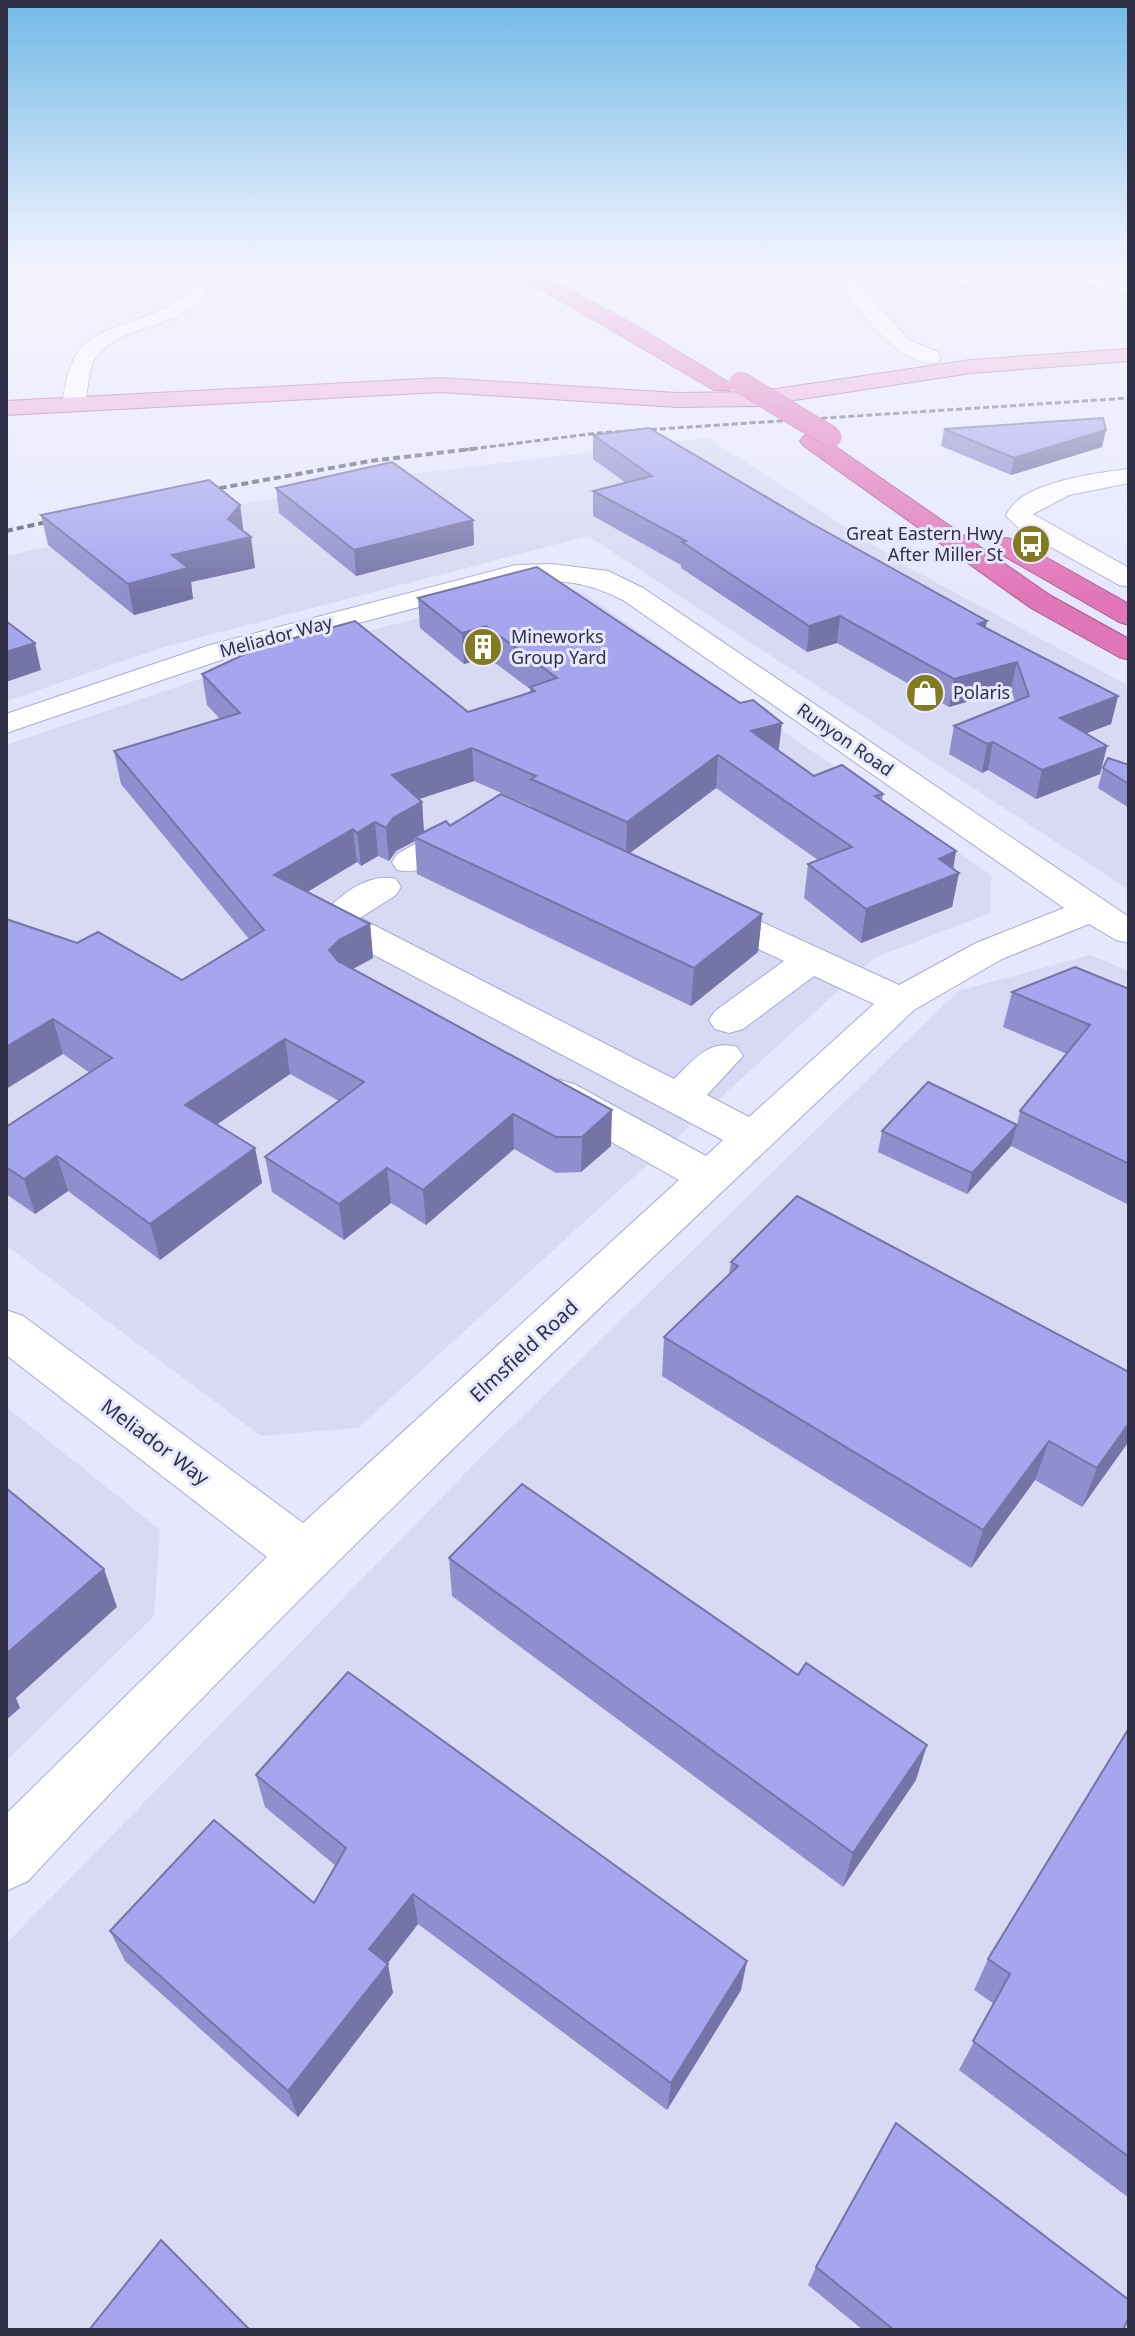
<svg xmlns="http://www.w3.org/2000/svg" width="1135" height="2336" font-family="'Noto Sans',sans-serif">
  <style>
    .built { fill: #d8d9f2 }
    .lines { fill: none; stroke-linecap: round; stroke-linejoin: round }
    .minor-casing { stroke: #a6a8dd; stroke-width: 2 }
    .major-casing { stroke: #a35c90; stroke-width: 2 }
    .highway-casing { stroke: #a35c90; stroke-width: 2 }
    .minor { fill: #fff; fill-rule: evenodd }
    .major { fill: #edacd5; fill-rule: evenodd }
    .highway { fill: #e175b9; fill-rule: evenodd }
    .rail-far1 { stroke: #626278; stroke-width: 3; stroke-dasharray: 6 3; stroke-linecap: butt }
    .rail { stroke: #626278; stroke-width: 4; stroke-dasharray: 7 4; stroke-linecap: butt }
    .highway-bridge-casing { stroke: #a35c90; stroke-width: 22; stroke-linecap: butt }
    .highway-bridge { stroke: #e175b9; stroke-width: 21 }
    .wall { fill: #8f8fce; fill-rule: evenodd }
    .shaded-wall { fill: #7474a7 }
    .building { fill: #a6a6ef; stroke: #7474a7; stroke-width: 2 }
    .labels { text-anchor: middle; stroke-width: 6; stroke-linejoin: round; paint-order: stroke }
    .far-poi-label { font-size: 18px; fill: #2f2f45; stroke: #e6e7fe; text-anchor: start }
    .far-street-label { font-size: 18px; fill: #2f2f45; stroke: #e6e7fe }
    .street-label { font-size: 20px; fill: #2f2f45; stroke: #e6e7fe }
  </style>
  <rect width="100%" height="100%" fill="#e6e7fe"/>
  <!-- built -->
  <g class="built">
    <path d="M708,438L909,568L1129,686V890L588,536L171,645L6,701V556L214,509L419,473Z"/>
    <path d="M533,588L582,592L991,875L990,913L874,958L358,1428L261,1436L6,1245V745L246,663Z"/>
    <path d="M1090,955L1129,971V2330H6V1944L487,1451L958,991Z"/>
    <path d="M6,1407L160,1530L154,1616L6,1761Z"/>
  </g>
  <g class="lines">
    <defs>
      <g id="minor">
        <path d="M190,271H210L212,274C201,332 128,317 97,356C85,371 91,394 81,409H65L62,404C66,384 68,362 83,346C112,316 183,321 193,276Z"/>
        <path d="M551,271H630V272C618,285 571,279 553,275Z"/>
        <path d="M1019,271H1078L1129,282V294L1066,280L865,291L909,340L938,352L941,357L938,362C905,370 863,316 845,292L848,282L855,280Z"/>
        <path d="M1129,469V483L1069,495L1033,514L1129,568V587L1119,585L1022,531L1006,516C1018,482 1097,473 1129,469Z"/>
        <path d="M552,564L608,571L643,588L1129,917V943L1116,940L1089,924L1002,959L914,1010C614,1295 310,1576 28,1881L6,1891V1814L267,1557L6,1355V1310L23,1316L303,1523L679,1180L544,1104L538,1094L544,1084L559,1080L574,1084L706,1156L723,1140L325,929L319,921C334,898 367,872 396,879L401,887L396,895L360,918L674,1079C694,1060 708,1039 737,1047L743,1056L707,1095L749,1117L874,1004L814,976L743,1029L729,1033L715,1029L709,1020L715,1011L784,961L694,919L689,911L694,903L707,900L720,903L899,985L976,943L1064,908L623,600C583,580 560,580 517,581L230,657L6,733V714L210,645L516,565Z"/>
        <path d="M469,818L481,821L486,828L481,835C457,850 427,877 397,870L392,862L397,854L457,821Z"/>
      </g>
      <path id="major" d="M1129,349V361L971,373L756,406L677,407L441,392L6,415V401L441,378L677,393L756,392L971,360Z"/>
      <g id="highway">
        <path d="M510,271H533L638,327L733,385L730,390H714Z"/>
        <path d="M812,434L820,436L1051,596L1129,639V660L1119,657L1031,608L804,446L800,441L804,436Z"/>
        <path d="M1006,538L1015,540L1129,604V625L1119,622L997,552L993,546L997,540Z"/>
      </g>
    </defs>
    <!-- minor casing -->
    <use href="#minor" class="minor-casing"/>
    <!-- major casing -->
    <use href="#major" class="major-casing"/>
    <!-- highway casing -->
    <use href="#highway" class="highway-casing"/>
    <!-- minor -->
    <use href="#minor" class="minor"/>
    <!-- major -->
    <use href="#major" class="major"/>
    <!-- highway -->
    <use href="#highway" class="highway"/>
    <!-- rail-far1 -->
    <path class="rail-far1" d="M463,450L598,433L1129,398"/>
    <!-- rail -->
    <g class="rail">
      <path d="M198,492L370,461L480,448"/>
      <path d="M6,531L65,518"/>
    </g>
    <defs>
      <path id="highway-bridge" d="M740,382L831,437"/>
    </defs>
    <!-- highway-bridge casing -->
    <use href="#highway-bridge" class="highway-bridge-casing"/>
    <!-- highway-bridge -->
    <use href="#highway-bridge" class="highway-bridge"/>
  </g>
  <!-- wall -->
  <g class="wall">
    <path d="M944,429L1102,447L1011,475L941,446Z"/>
    <path d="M593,435L986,628L1118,696L1111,724L1086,733L1107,746L1100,774L1036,799L988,770L982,773L949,754L954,726L1015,702L1011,689L949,707L837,643L807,652L681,568V565L593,516V491L626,483L593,459Z"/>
    <path d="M276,488L473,520L474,545L356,576L279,513Z"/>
    <path d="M240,505L243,531L255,568L191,582L193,599L134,615L48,545L41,515Z"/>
    <path d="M418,598L779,751L814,776L883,794L882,801L956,851L953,869L959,873L952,907L861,943L804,898L808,864L818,860L716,788L630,853L762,914L758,952L691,1006L417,874L415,841L396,851L389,861L378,856L361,866L357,862L307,892L370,924L373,958L353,969L611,1146L581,1172L556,1173L514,1149L426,1225L391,1203L344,1240L272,1192L265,1157L339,1101L290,1074L217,1124L255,1148L262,1183L160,1260L68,1191L35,1214L6,1194V1127L90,1073L63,1054L6,919L182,980L249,939L121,784L114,751L220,719L207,705L202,674L468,712L530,693V689L487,657L464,664L420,628ZM474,781L531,806V808L424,832L422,802L418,799Z"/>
    <path d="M1129,765V808L1098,788L1103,768Z"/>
    <path d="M1129,989V1205L1011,1146L967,1194L878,1152L882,1131L1017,1125L1020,1111L1067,1054L1003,1027L1012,992Z"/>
    <path d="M731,1262L1129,1372V1441L1082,1507L1035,1480L971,1568L662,1376L664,1337L729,1274Z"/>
    <path d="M449,1558L916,1780L843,1887L452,1596Z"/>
    <path d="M1129,1728V2198L959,2070L994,2004L974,1990L988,1959Z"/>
    <path d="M256,1775L741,1990L667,2110L418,1924L387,1964L393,1993L298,2117L125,1961L110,1931L314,1903L336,1866L265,1807Z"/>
    <path d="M816,2267L1123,2330H863L808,2285Z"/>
  </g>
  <!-- shaded-wall -->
  <g class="shaded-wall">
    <path d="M1106,430L1102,447L1011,475L1014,458Z"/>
    <path d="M240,505L244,535L251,537L255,568L191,582L193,599L134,615L128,584L228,519Z"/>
    <path d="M473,520L474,545L356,576L354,550Z"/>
    <path d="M840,616L837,643L807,652L809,626Z"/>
    <path d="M987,621L982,648L978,624Z"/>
    <path d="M486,626L487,657L464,664L462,633Z"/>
    <path d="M35,643L41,670L6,682V652Z"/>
    <path d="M1017,662L1011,689L949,707L954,679Z"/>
    <path d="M1118,696L1111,724L1053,746L1060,718Z"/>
    <path d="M782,723L778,755L751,731Z"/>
    <path d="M993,742L988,770L982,773L987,744Z"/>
    <path d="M1107,746L1100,774L1036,799L1042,770Z"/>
    <path d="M472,748L474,781L395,807L392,775Z"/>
    <path d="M718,755L716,788L626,856L627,822Z"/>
    <path d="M422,802L424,836L414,837L415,841L396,851L389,861L386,828L393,818Z"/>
    <path d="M375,822L378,856L361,866L357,833Z"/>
    <path d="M353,829L357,862L279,909L274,875Z"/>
    <path d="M956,851L952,876L959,873L952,907L861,943L866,909L939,859Z"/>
    <path d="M762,914L758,952L691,1006L694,968Z"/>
    <path d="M370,924L373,958L343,974L329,950L339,940Z"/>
    <path d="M53,1019L63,1054L6,1089V1047Z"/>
    <path d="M285,1039L290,1074L193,1141L185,1105Z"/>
    <path d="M612,1110L611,1146L581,1172L582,1137Z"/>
    <path d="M513,1114L514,1149L426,1225L423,1190Z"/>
    <path d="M1017,1125L1011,1146L967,1194L972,1173Z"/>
    <path d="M255,1148L262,1183L160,1260L150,1224Z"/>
    <path d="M57,1156L68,1191L35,1214L24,1179Z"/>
    <path d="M387,1168L391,1203L344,1240L339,1204Z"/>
    <path d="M1129,1423V1441L1082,1507L1097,1468Z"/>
    <path d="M1049,1441L1035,1480L971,1568L983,1530Z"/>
    <path d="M104,1569L117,1607L16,1698L20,1708L6,1720V1654Z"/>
    <path d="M927,1745L916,1780L843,1887L853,1853Z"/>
    <path d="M413,1894L418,1924L376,1978L369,1949Z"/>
    <path d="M747,1961L741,1990L667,2110L671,2083Z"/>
    <path d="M388,1964L393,1993L298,2117L288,2091Z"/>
  </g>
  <!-- building -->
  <g class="building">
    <path d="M1103,418L1106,430L1014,458L944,429Z"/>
    <path d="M649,428L807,521L987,621L978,624L1118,696L1060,718L1107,746L1042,770L993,742L987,744L954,726L1029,696L1017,662L954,679L840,616L809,626L682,542L686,541L593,491L652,476L593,435Z"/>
    <path d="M392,462L473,520L354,550L276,488Z"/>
    <path d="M209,480L240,505L228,519L251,537L172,555L188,568L128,584L41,515Z"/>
    <path d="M537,567L740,703L753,700L782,723L751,731L814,776L842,765L883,794L875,796L956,851L939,859L959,873L866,909L808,864L852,847L718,755L627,822L531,779L536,776L472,748L392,775L422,802L393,818L386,828L375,822L357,833L353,829L274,875L370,924L339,940L329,950L338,961L612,1110L582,1137H556L513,1114L423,1190L387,1168L339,1204L265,1157L364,1082L285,1039L185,1105L255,1148L150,1224L57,1156L24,1179L6,1167V1127L112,1058L53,1019L6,1047V919L77,943L98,932L182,980L264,930L114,751L240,713L202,674L258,648L355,621L468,712L535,691L530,687L557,678L486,626L462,633L418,598Z"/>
    <path d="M6,621L35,643L6,652Z"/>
    <path d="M1108,758L1129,765V784L1103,768Z"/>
    <path d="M501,794L762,914L694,968L414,837L446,821L450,826Z"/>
    <path d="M1075,967L1129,989V1164L1020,1111L1090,1025L1012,992Z"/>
    <path d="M928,1082L1017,1125L972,1173L882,1131Z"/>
    <path d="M797,1196L1129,1372V1423L1097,1468L1049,1441L983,1530L664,1337L738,1266L731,1262Z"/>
    <path d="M522,1484L798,1675L806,1663L927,1745L853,1853L449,1558Z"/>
    <path d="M6,1488L104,1569L6,1654Z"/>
    <path d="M348,1672L747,1961L671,2083L413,1894L369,1949L388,1964L288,2091L110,1931L214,1820L314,1903L346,1848L256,1775Z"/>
    <path d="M1129,1728V2157L973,2041L1010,1974L988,1959Z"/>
    <path d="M896,2123L1129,2300V2317L1123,2330H894L816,2267Z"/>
    <path d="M161,2240L250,2330H89Z"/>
  </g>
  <!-- sky -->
  <linearGradient id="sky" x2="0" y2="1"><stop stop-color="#71b9e6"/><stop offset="0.45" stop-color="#f4f4ff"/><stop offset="1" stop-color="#f4f4ff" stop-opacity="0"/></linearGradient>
  <rect width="1135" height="598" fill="url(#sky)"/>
  <!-- icons -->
  <defs>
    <symbol id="bus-disc" viewBox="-11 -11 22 22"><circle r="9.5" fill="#847b21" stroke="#e6e7fe"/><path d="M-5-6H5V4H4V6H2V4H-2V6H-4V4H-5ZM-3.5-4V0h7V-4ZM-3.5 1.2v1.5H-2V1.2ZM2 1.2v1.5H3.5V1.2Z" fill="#fff"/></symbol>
    <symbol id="building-disc" viewBox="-11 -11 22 22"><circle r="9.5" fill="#847b21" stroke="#e6e7fe"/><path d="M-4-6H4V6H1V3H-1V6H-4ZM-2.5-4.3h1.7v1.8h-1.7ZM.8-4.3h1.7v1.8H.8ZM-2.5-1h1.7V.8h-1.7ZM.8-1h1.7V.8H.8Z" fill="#fff"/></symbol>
    <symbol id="shop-disc" viewBox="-11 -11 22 22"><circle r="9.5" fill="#847b21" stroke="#e6e7fe"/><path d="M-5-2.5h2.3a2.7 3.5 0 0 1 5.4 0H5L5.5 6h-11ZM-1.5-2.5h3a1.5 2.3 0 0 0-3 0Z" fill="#fff"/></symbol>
  </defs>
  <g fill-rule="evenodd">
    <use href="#bus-disc" x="1009" y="522" width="44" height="44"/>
    <use href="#building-disc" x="461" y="625" width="44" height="44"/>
    <use href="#shop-disc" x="903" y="671" width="44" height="44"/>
  </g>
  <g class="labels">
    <!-- far-poi labels -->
    <g class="far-poi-label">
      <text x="1003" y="540" text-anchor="end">Great Eastern Hwy<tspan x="1003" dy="21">After Miller St</tspan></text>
      <text x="511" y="643">Mineworks<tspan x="511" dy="21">Group Yard</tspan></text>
      <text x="953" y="699">Polaris</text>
    </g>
    <!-- far-street labels -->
    <g class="far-street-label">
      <text transform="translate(276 637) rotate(-15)" y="6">Meliador Way</text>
      <text transform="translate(845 740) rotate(35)" y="6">Runyon Road</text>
    </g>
    <!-- street labels -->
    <g class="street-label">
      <text transform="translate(524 1351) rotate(-43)" y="7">Elmsfield Road</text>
      <text transform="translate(155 1442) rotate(37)" y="7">Meliador Way</text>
    </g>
  </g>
  <!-- border -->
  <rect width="1135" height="2336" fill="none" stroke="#2f2f45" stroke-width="16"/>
</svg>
